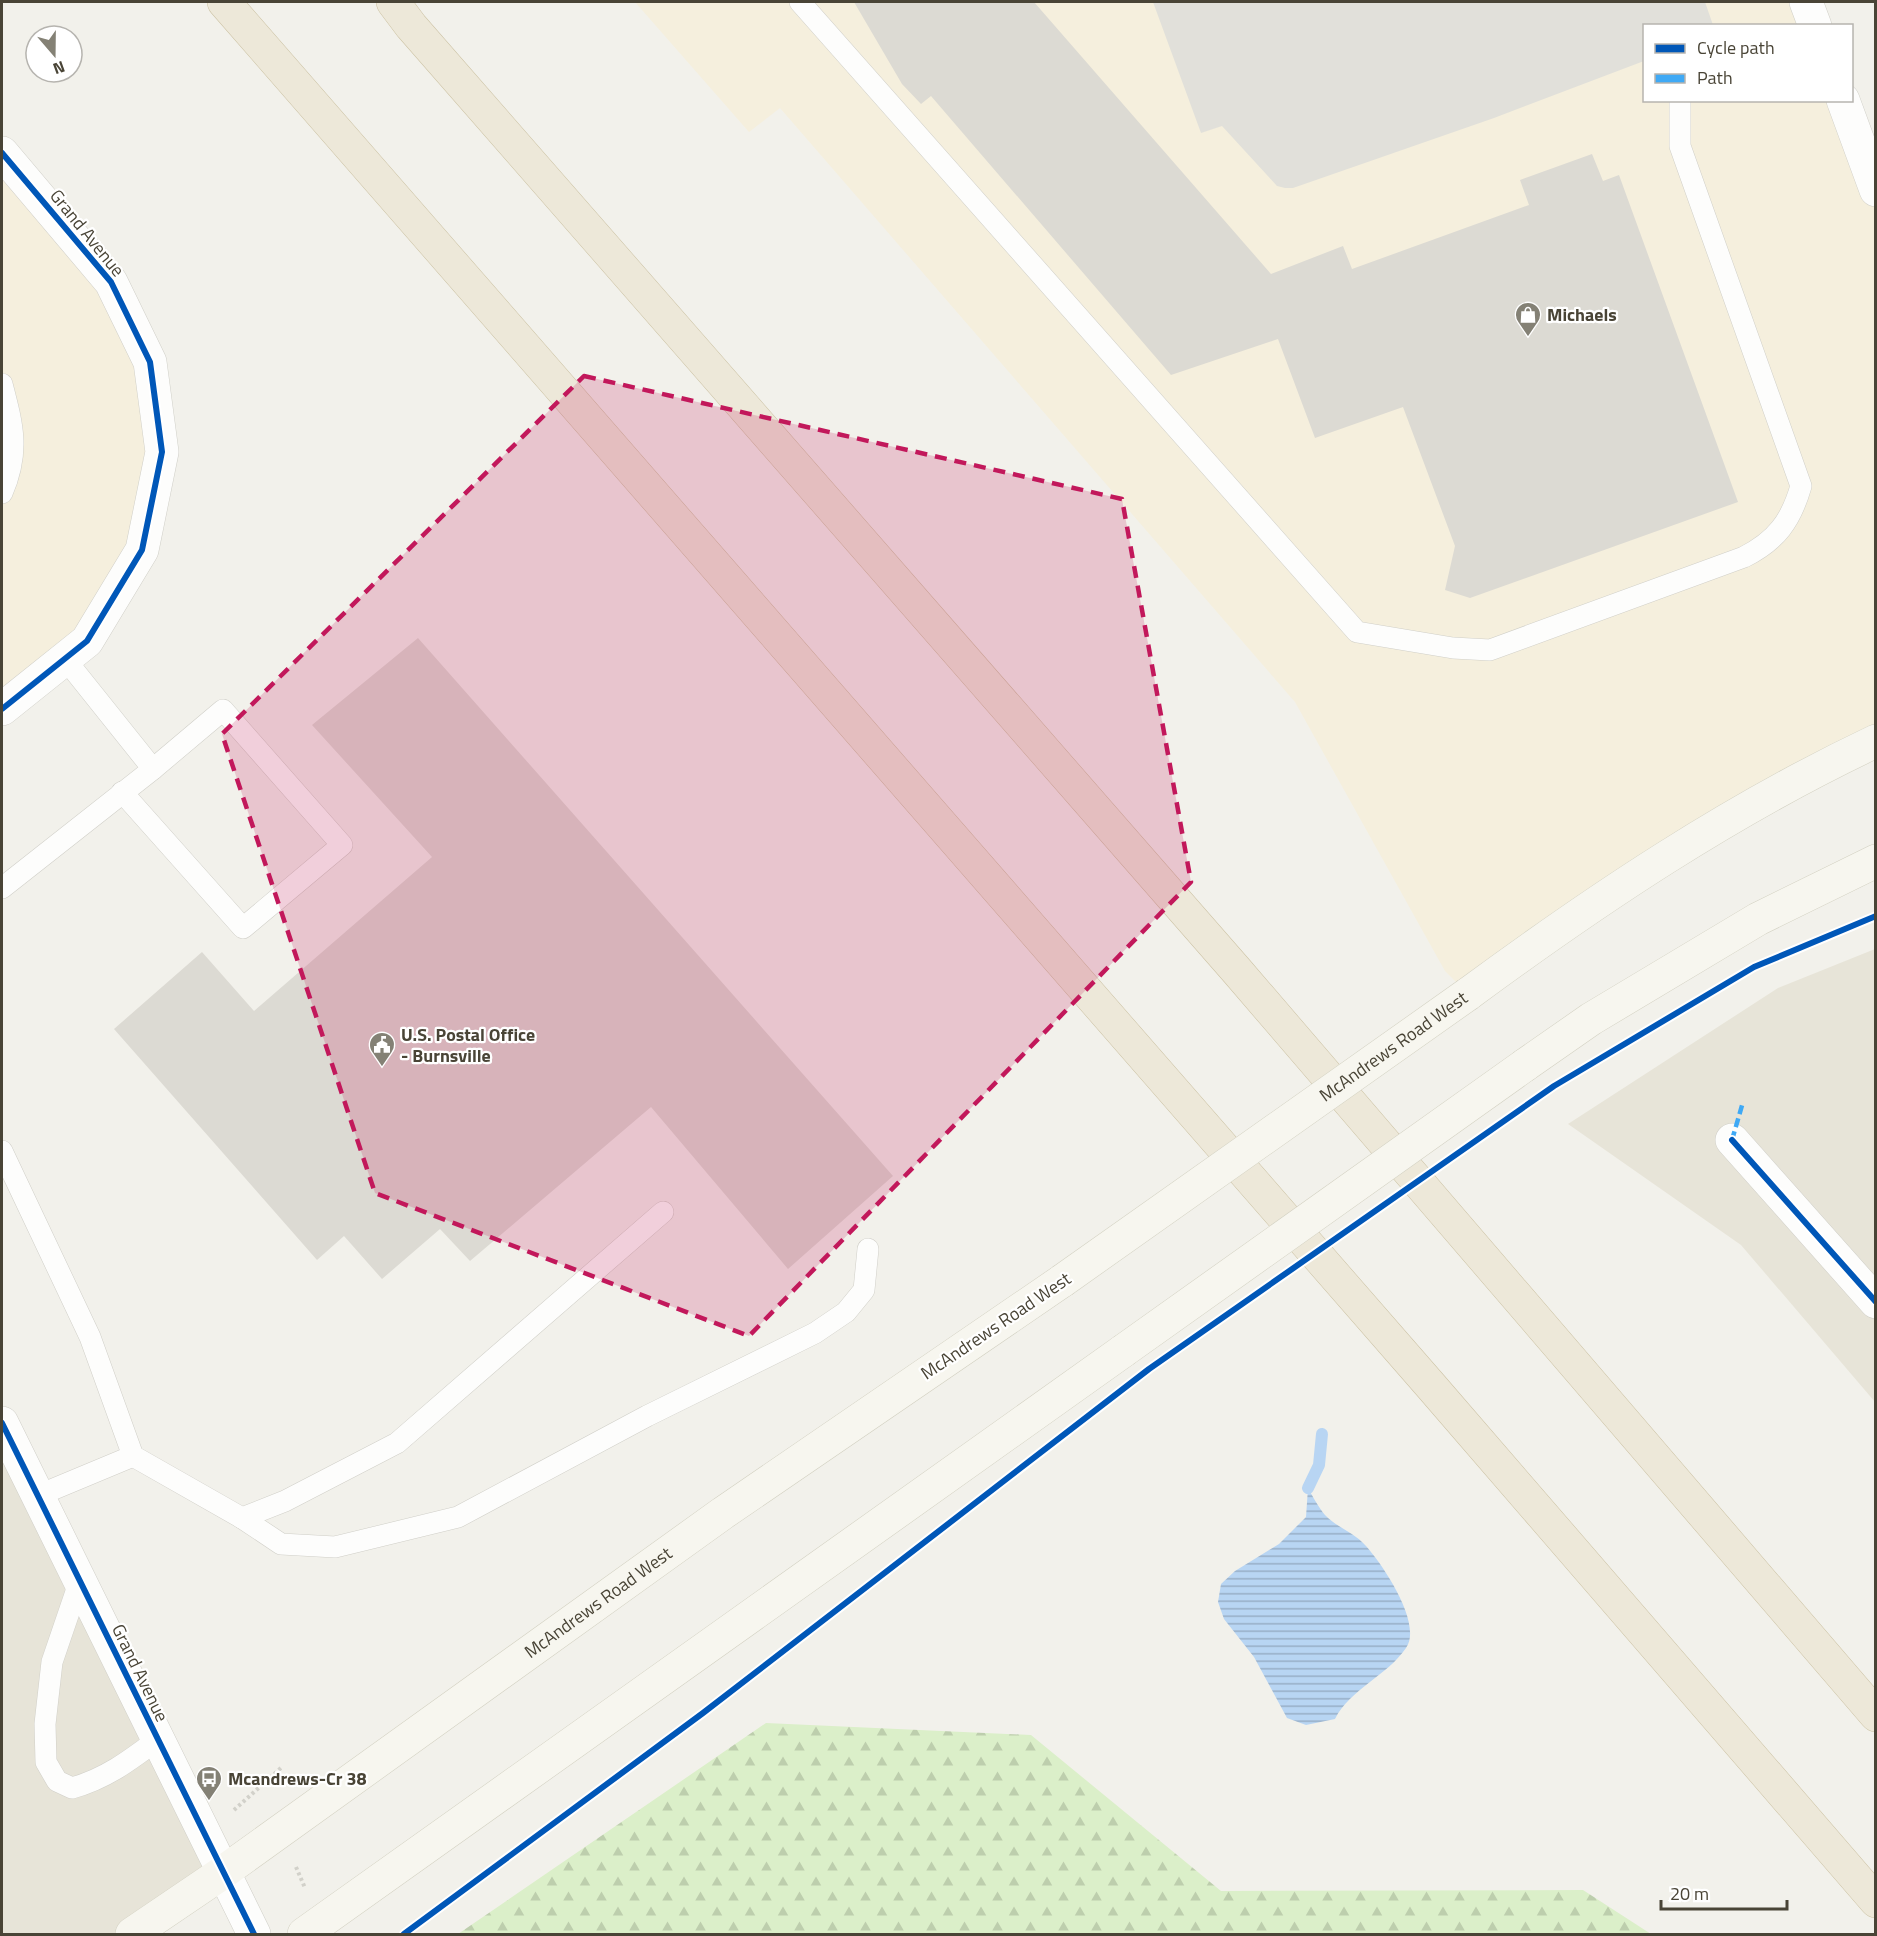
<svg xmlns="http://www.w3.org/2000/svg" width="1877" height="1936" font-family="'Titillium Web',sans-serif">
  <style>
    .residential { fill: #e7e4d8 }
    .commercial { fill: #f5efdd }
    .forest { fill: url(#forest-firs) }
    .parking { fill: #e1e0da }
    .water { fill: url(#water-rules) }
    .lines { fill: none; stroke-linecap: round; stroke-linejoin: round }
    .stream { stroke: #b8d5f3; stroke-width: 12 }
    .building { fill: #dcdad3 }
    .service-casing { stroke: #d0cfc8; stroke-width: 22 }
    .minor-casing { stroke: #d0cfc8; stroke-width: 34 }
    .tertiary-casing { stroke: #d0cfc8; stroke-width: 34 }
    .secondary-casing { stroke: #d2d0c1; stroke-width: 34 }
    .motorway-casing { stroke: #ccc2a4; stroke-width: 34 }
    .path { stroke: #d2d1ca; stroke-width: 4; stroke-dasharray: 3 3; stroke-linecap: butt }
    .service { stroke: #fdfdfc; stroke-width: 21 }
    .minor { stroke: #fdfdfc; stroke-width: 33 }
    .tertiary { stroke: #fdfdfc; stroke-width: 33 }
    .secondary { stroke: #f7f6ef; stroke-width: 33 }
    .motorway { stroke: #ede8d9; stroke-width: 33 }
    .secondary-bridge-casing { stroke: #d2d0c1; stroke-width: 34; stroke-linecap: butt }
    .secondary-bridge { stroke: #f7f6ef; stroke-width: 33 }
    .quiet { stroke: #3fa9f5; stroke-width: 4.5; stroke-dasharray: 9 4.5; stroke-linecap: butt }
    .cycleway-casing { stroke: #fff; stroke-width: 10 }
    .cycleway { stroke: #0057b8; stroke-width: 6 }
    .marked { fill: #c2185b; fill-opacity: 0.2; stroke: #c2185b; stroke-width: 4.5; stroke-dasharray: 12 8; stroke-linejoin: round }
    .labels { text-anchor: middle; stroke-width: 4.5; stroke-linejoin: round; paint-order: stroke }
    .street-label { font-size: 18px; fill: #494436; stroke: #fff }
    .poi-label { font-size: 18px; font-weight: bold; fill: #494436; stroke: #fff; text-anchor: start }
  </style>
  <defs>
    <pattern id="forest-firs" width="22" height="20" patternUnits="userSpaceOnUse" patternTransform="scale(1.5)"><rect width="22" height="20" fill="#dbefc9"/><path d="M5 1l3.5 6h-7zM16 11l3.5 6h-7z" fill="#bdcead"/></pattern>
    <pattern id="water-rules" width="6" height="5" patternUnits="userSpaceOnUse" patternTransform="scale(1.5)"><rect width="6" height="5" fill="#b8d5f3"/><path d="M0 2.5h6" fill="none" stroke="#98aec6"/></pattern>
  </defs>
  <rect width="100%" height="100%" fill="#f2f1eb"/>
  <!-- residential -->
  <g class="residential">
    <path d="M1875,949V1402L1741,1245L1568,1124L1778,988Z"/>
    <path d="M2,1423L222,1873L132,1934H2Z"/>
  </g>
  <!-- commercial -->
  <g class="commercial">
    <path d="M635,2H1806L1815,25L1644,26V100L1843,101L1875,190V741L1468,994L1445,971L1295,702L780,108L749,132Z"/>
    <path d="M2,153L150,362L142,550L87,641L2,709Z"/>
  </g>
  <!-- forest -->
  <path class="forest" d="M766,1723L1031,1735L1221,1891L1583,1890L1651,1934H458Z"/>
  <!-- parking -->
  <path class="parking" d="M1153,2H1705L1713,25L1644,26V61L1494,118L1293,188H1285L1277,186L1222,126L1201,133Z"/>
  <!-- water -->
  <path class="water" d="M1308,1488C1313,1497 1319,1508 1325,1515C1336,1527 1355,1533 1366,1546C1383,1565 1423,1624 1406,1648C1387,1676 1350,1689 1335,1719L1306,1725L1287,1718L1254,1657L1224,1619L1218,1602L1221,1584L1235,1571L1279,1544L1306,1517Z"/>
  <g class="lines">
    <!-- stream -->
    <path class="stream" d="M1308,1488L1319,1465L1322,1434"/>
  </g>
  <!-- building -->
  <g class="building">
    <path d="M854,2H1034L1271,274L1343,246L1352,269L1529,205L1520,180L1592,154L1603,181L1619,175L1738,502L1470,598L1445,590L1455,546L1403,407L1315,438L1278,339L1171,375L931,96L921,104L902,84Z"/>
    <path d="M418,638L893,1176L788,1269L651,1107L470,1261L440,1229L382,1279L344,1236L317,1260L114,1029L202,952L254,1011L432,857L312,725Z"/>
  </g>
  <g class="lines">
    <defs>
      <g id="service">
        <path d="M800,2L1357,632L1453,648L1490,650L1744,557C1776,541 1791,521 1801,486L1680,146V100"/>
        <path d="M2,384C13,426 20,452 2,493"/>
        <path d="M122,792L243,928L342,845L223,710L153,769"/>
        <path d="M2,888L153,769L65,659"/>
        <path d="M2,1151L90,1337L133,1456L242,1518L285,1501L397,1443L663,1212"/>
        <path d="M37,1496L133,1456"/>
        <path d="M242,1518L281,1544L335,1547L458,1517L647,1416L815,1333L846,1312L864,1290L868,1249"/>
        <path d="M79,1583L52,1662L45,1724L46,1762L57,1781L72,1788C105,1779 129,1761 157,1740"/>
      </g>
      <g id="minor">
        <path d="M2,153L111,282L150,362L162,452L142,550L87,641L2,709"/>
        <path d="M1732,1140L1876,1302"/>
      </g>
      <g id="tertiary">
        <path d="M1806,2L1815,26"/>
        <path d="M1843,100L1876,190"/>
        <path d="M2,1423L254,1934"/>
      </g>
      <g id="secondary">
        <path d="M1468,994C1597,899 1730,810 1876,741"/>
        <path d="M1525,1065L1591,1019L1758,919L1876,861"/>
        <path id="s1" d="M132,1934L222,1873L723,1513L1062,1281"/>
        <path d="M304,1934L1123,1351"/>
      </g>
      <g id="motorway">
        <path d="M224,2L1431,1386L1876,1901"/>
        <path d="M393,2L411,26L1237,971L1876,1715"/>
      </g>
    </defs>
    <!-- service casing -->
    <use href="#service" class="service-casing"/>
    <!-- minor casing -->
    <use href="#minor" class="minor-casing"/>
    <!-- tertiary casing -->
    <use href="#tertiary" class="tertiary-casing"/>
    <!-- secondary casing -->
    <use href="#secondary" class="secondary-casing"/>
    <!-- motorway casing -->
    <use href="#motorway" class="motorway-casing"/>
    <!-- path -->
    <g class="path">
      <path d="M234,1810L283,1766"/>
      <path d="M296,1867L305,1888"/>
    </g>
    <!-- service -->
    <use href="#service" class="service"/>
    <!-- minor -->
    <use href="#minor" class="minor"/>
    <!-- tertiary -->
    <use href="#tertiary" class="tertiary"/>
    <!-- secondary -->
    <use href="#secondary" class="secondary"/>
    <!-- motorway -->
    <use href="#motorway" class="motorway"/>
    <defs>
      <g id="secondary-bridge">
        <path id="s2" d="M1062,1281L1468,994"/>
        <path d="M1123,1351L1525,1065"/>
      </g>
    </defs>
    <!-- secondary-bridge casing -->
    <use href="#secondary-bridge" class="secondary-bridge-casing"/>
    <!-- secondary-bridge -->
    <use href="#secondary-bridge" class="secondary-bridge"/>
    <!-- quiet -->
    <path class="quiet" d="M1732,1140L1743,1102"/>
    <defs>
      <g id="cycleway">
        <path d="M2,153L111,282L150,362L162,452L142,550L87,641L2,709"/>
        <path d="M1732,1140L1876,1302"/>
        <path d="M2,1423L254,1934"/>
        <path d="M404,1934L703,1713L1149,1369L1554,1086L1754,967L1876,916"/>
      </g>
    </defs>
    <!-- cycleway casing -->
    <use href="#cycleway" class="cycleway-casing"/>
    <!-- cycleway -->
    <use href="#cycleway" class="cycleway"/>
  </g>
  <!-- marked area -->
  <path class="marked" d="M584,376L1122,499L1191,882L749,1336L375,1193L222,734Z"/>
  <!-- icons -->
  <defs>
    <symbol id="shop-pin" viewBox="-11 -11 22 30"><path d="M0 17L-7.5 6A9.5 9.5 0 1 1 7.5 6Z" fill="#848175" stroke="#fff"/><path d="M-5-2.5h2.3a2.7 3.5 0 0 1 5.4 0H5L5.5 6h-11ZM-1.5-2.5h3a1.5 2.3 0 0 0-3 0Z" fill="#fff"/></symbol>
    <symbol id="civic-pin" viewBox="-11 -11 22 30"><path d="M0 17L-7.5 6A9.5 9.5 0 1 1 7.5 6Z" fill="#848175" stroke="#fff"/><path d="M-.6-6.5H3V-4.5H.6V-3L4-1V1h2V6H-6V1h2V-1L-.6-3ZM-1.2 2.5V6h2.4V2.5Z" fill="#fff"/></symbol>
    <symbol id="bus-pin" viewBox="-11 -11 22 30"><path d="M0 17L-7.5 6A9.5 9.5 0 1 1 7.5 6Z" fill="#848175" stroke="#fff"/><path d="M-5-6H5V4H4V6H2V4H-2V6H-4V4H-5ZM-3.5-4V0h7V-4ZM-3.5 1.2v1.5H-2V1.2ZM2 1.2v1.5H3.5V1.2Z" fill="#fff"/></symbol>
  </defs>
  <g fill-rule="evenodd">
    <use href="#shop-pin" x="1513" y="300" width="30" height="40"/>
    <use href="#civic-pin" x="367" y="1030" width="30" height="40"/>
    <use href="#bus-pin" x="194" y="1764" width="30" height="40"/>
  </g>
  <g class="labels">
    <!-- street labels -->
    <g class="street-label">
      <text transform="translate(87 233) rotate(51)" y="6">Grand Avenue</text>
      <text dy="6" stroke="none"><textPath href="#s2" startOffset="406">McAndrews Road West</textPath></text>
      <text transform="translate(996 1326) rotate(-34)" y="6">McAndrews Road West</text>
      <text dy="6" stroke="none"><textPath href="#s1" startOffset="572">McAndrews Road West</textPath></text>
      <text transform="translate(140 1673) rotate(64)" y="6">Grand Avenue</text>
    </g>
    <!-- poi labels -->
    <g class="poi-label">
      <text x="1547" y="321">Michaels</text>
      <text x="401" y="1041">U.S. Postal Office<tspan x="401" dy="21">- Burnsville</tspan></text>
      <text x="228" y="1785">Mcandrews-Cr 38</text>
    </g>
  </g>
  <!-- border -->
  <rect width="1877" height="1936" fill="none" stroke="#494436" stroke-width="6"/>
  <!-- legend -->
  <rect x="1643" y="24" width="210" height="78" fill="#ffffff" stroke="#b6b4af" stroke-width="1.5"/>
  <rect x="1655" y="44" width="30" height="9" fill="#0057b8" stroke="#b6b4af" stroke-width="1.5"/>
  <text x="1697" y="54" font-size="18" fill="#494436">Cycle path</text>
  <rect x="1655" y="74" width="30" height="9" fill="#3fa9f5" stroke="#b6b4af" stroke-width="1.5"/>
  <text x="1697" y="84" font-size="18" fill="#494436">Path</text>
  <!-- north arrow -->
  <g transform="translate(54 54) rotate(160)"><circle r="28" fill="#ffffff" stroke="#b6b4af" stroke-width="1.5"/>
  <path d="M0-4.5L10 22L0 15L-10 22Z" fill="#848175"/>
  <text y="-9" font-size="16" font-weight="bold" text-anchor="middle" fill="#494436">N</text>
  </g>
  <!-- scale -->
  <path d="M1661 1900v9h126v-9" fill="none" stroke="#494436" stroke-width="3"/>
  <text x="1670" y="1900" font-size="18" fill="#494436" stroke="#ffffff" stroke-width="4.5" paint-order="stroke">20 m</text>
</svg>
